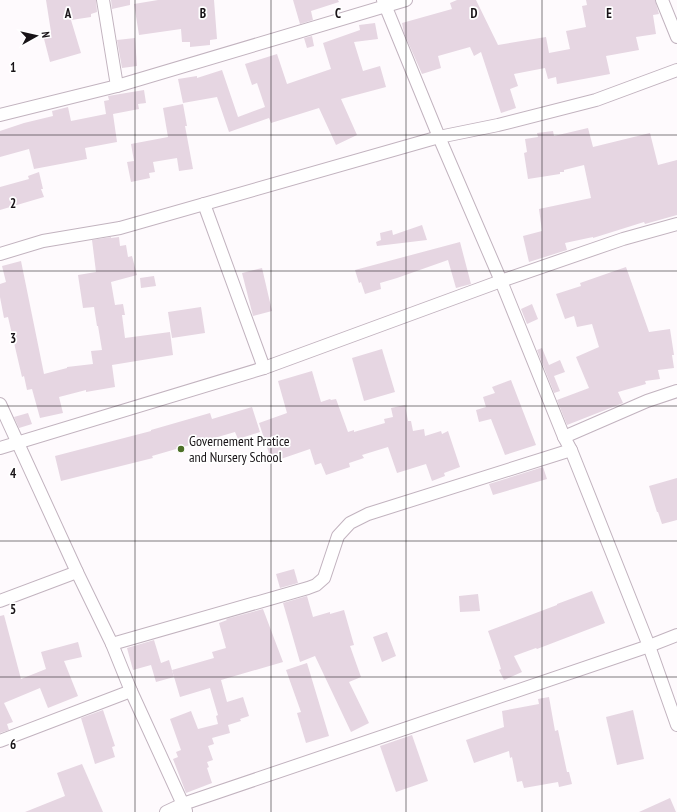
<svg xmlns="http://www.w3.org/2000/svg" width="677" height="812" font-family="'PT Sans Narrow',sans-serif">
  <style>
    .building { fill: #e6d6e2 }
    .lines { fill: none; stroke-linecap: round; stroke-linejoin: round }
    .street-casing { stroke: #c2b3bf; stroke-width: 14 }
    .street { stroke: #fff; stroke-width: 12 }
    .grid { fill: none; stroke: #181317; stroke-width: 1; stroke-opacity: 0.55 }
    .poi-dot { fill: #4d7027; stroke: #fff; stroke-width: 1.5 }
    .labels { text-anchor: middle; stroke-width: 3.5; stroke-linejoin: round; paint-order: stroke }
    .poi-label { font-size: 14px; fill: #181317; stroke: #fff; text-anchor: start }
    .grid-label { font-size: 13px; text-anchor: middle; font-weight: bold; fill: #181317; stroke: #fff; stroke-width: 3.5; stroke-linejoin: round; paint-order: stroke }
  </style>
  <rect width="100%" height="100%" fill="#fefafd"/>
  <!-- building -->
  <g class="building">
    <path d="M46,0H96L97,12L91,14V17L71,20L81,53L50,62L43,35L51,32Z"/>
    <path d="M111,0H130V5L112,9Z"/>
    <path d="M158,0H214L217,39L210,40V45L190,47V42H182L181,29L139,35L134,4Z"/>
    <path d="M293,0H338L339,2L311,11L313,20L300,24Z"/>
    <path d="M457,0H476L498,45L546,37L549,53L570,49L566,31L586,27L582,6L587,5L586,0H655L659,14L653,15L656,34L636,37L639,50L606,56L610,74L557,84L556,77L548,79L545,68L514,74L518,86L510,89L516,108L501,113L481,52L474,56L470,47L438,56L441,68L422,74L404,33L402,23L452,9L450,3Z"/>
    <path d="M375,23L378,39L354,42L363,71L380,66L386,87L341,99L357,135L336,145L319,108L271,123L269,118L229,132L217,97L183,103L178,79L197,76V78L222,70L238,117L265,107L257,83L252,85L245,64L277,54L287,84L331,69L323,43L360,30L359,25Z"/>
    <path d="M312,36L314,46L307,48L304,38Z"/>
    <path d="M135,38L137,66L122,68L117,40Z"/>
    <path d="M144,90L146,103L138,104L139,109L113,114L117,142L85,148L87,159L34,169L29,149L0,157V131L24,123L53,116L52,111L68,107L71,121L106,114L104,101L109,100L108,96Z"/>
    <path d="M183,104L187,126H185L193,169L179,171L177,158L153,162L155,172L149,173L150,178L131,182L127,162L134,161L131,144L168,137L163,108Z"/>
    <path d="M588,128L593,147L650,133L658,165L677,160V215L645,224L644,222L593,238V237L565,243L567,250L529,262L523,236L542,231L539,209L591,198L584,165L564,170V172H560V174L528,179L524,153L527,152L525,139L538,137L537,133L553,131L554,136Z"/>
    <path d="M39,172L43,189H41L44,197L0,210V187L29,179L28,176Z"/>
    <path d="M422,225L427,240L377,246L376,242L381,240L380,233L392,230L393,235Z"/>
    <path d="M111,237V238L119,237L120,246L126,245L128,257L132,256L137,275L111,282L115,305L123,304L125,315H122L125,338L170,332L173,355L112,365L115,387L86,392V390L59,397L63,413L40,418L32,389L27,390L24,376L22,377L8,317L4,318L0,297V284L6,282L2,266L21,261L44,374L67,368V367L93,364L91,351L102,350L98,326H97L94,307L83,308L78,275L96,272L92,240Z"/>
    <path d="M460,242L471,284L456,288L448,260L397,278L380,283L381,289L365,294L361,282L359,283L355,270Z"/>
    <path d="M626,267L649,332L670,329L674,355H672L674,368L658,370L660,379L645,381L646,384L618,392L623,403L567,425L557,400L589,388L576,357L599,347L592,324L577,327L574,316L565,319L556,294L581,286L580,283Z"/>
    <path d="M262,268L272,311L253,316L242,273Z"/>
    <path d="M154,276L156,286L141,288L140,278Z"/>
    <path d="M532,304L538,319L527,324L521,309Z"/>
    <path d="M201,307L205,333L172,338L168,312Z"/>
    <path d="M542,348L549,365L560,360L565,372L554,376L560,391L554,393L537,350Z"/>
    <path d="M382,349L395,392L364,401L352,358Z"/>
    <path d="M312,371L321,402L330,399L331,400L336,399L348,432L354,430V432L385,423L384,419L393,417L391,408L405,405L408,421H411L413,431L424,429L425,436L441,431L442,434L448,431L460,467L444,473L445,476L432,481L426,464L397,473L388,447L362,455L364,458L349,463L350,467L326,475L321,463L315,465L310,449L272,462L259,423L287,413L278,381Z"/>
    <path d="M511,380L536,445L505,455L491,419L479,422L476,410L486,407L483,397L495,393L492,387Z"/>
    <path d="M252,407L260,432L238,439L235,432L152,456L153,458L61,481L55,456L151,431V430L210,413L212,419Z"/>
    <path d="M28,413L32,424L19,428L14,417Z"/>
    <path d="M543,467L547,479L493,495L489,484Z"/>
    <path d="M677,478V520L662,524L658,512H657L649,486Z"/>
    <path d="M294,569L298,583L280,588L276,574Z"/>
    <path d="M592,591L605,623L537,649L536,648L514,656L522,672L504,680L499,670L501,669L499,662L488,631L557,605V604Z"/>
    <path d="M478,594L480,611L460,612L459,596Z"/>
    <path d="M307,596L313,617L330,612V614L344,610L354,645L350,646L361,677L349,682L369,723L351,732L315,656L300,662L283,603Z"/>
    <path d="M263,609L283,662L221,680L227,702L243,697L249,716L240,719L241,721L228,725L230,733L212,738L214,744L208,746L213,760L207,762L209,767L207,768L212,783L186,793L173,759L178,757L176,752L181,750L170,719L191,711L198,729L218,724L216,716L218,715L210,688L180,697L172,670L214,658L212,652L226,648L219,623L227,620L226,619Z"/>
    <path d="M4,615L21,679L46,669L41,652L78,642L82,657L64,661L78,696L48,708L40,688L4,703L13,722L7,724L9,730L0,733V616Z"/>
    <path d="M387,632L396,656L382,662L373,637Z"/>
    <path d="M154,640L161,663L169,660L174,677L156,682L151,665L133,670L127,648Z"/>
    <path d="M307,663L329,736L306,743L297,713L301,712L286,670Z"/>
    <path d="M549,697L555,731L558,730L567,772H569L572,784L559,787L558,782L524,788L522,781L517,782L512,757L510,758L509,751L474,763L466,740L504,727L502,711L539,704L538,699Z"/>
    <path d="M103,710L115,746L112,747L115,757L95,764L81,718Z"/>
    <path d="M633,710L644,759L617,765L606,717Z"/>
    <path d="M412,735L428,781L396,792L380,746Z"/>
    <path d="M82,764L103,812H25L65,796L57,773Z"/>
    <path d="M670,798L676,812H639Z"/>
  </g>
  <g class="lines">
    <defs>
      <g id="street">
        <path d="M103,0L117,86"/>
        <path d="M383,0L439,137L501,281L564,437L571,450L649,646L677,725"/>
        <path d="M662,0L677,37"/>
        <path d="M0,115L117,86L406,0"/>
        <path d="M204,204L264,368"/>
        <path d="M0,254L43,241L120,228L439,137L498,125L596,100L677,70"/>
        <path d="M0,404L77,572L112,644L131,691L186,811"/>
        <path d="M564,437L647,401L677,391"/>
        <path d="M0,448L264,368L501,281L623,239L677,224"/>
        <path d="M0,601L77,572"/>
        <path d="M112,644L308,588L316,585L324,578L338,536L350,523L368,514L571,450"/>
        <path d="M0,741L131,691"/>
        <path d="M166,812L183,804L649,646L677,635"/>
      </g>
    </defs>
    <!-- street casing -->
    <use href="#street" class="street-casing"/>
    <!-- street -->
    <use href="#street" class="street"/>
  </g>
  <!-- grid -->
  <path class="grid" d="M135,0V812M271,0V812M406,0V812M542,0V812M0,135H677M0,271H677M0,406H677M0,541H677M0,677H677"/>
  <!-- markers -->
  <circle class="poi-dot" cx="181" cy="449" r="4"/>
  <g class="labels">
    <!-- poi labels -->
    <g class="poi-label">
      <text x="189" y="446">Governement Pratice<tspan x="189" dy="16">and Nursery School</tspan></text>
    </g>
  </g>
  <g class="grid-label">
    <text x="68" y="18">A</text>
    <text x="203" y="18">B</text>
    <text x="338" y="18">C</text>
    <text x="474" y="18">D</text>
    <text x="609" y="18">E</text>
    <text x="13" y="72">1</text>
    <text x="13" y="208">2</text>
    <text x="13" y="343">3</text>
    <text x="13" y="478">4</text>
    <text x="13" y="614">5</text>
    <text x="13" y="749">6</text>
  </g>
  <!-- north arrow -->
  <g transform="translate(36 36) rotate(82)" stroke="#ffffff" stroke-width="3" paint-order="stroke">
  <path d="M0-3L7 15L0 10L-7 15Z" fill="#181317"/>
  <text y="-6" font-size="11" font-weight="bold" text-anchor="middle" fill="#181317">N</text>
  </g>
</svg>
